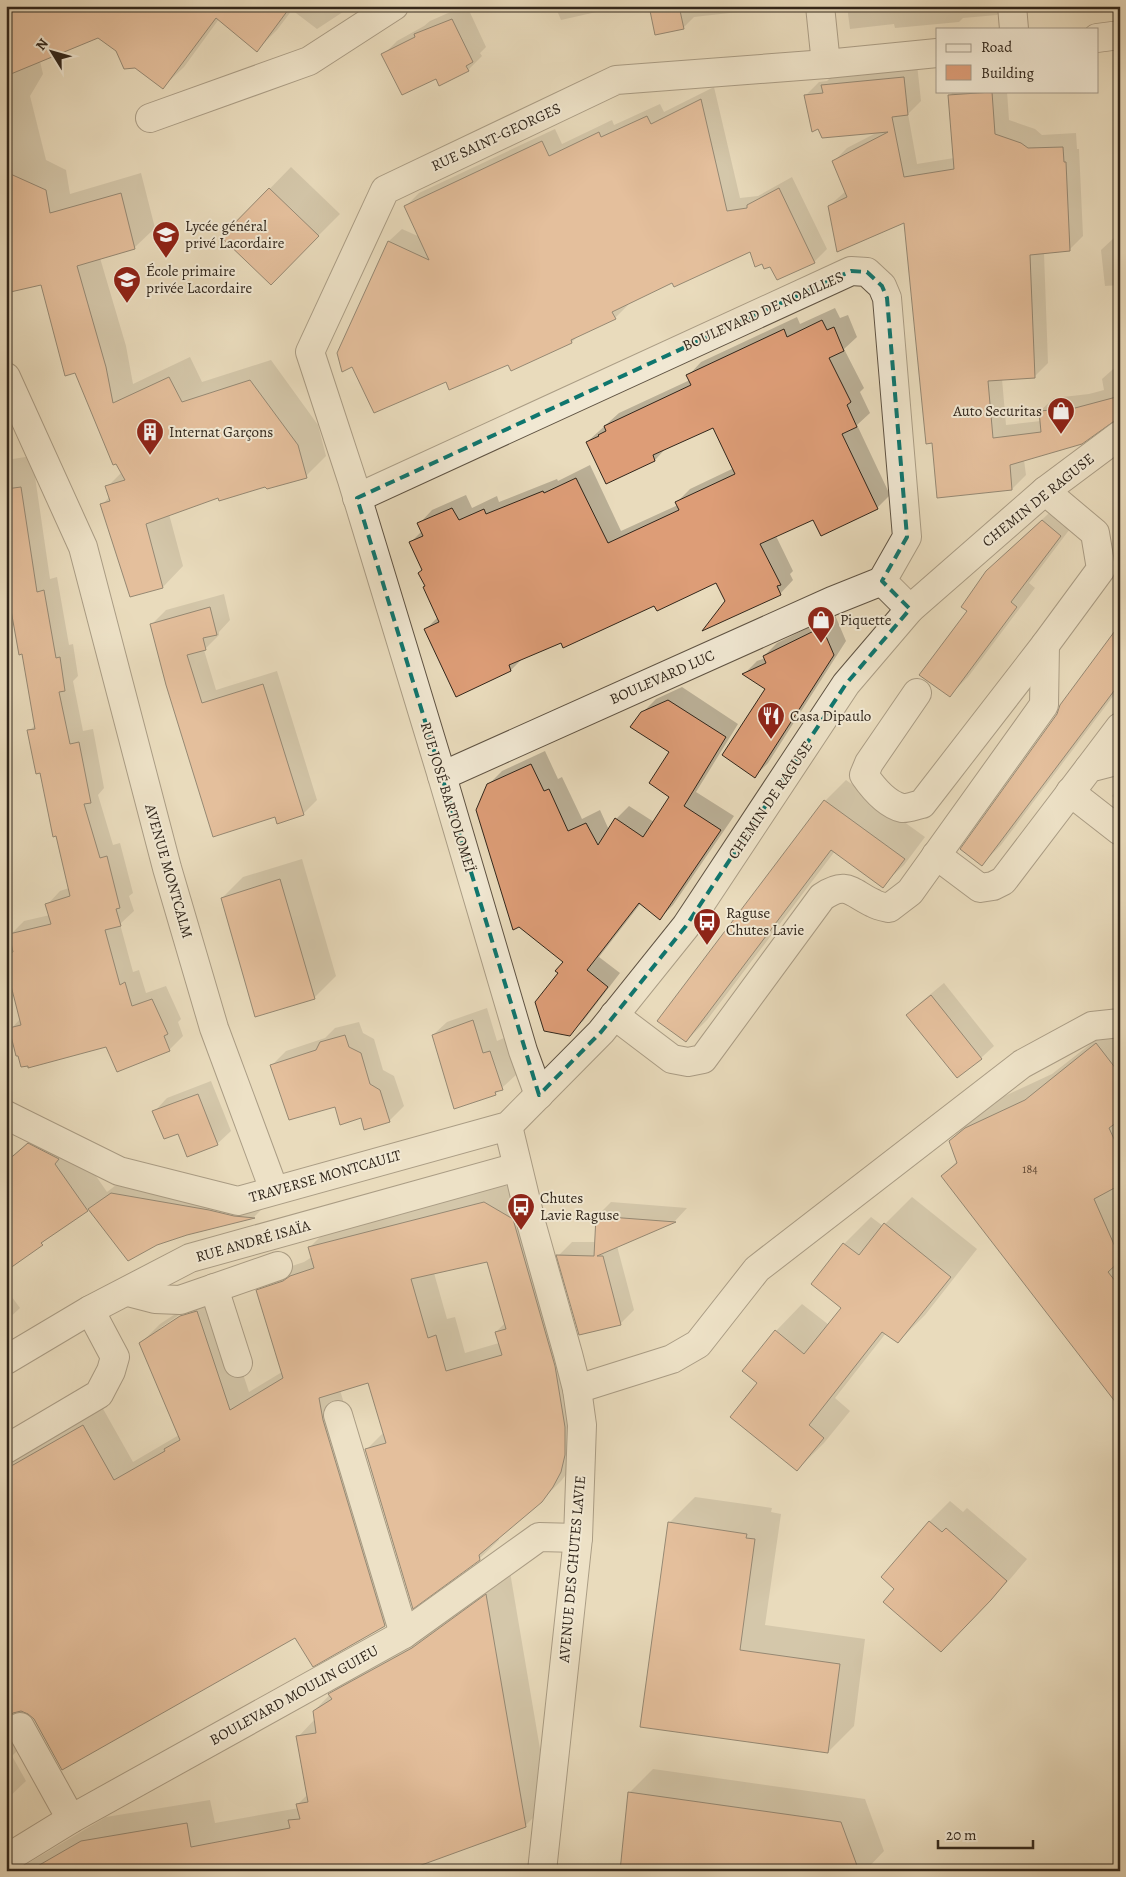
<svg xmlns="http://www.w3.org/2000/svg" width="1126" height="1877" font-family="Alegreya,serif">
  <style>
    .shadow { fill: #0003; fill-rule: evenodd }
    .building { fill: #dd9d77; stroke: #31261b; fill-rule: evenodd }
    .lines { fill: none; stroke-linecap: round; stroke-linejoin: round }
    .minor-casing { stroke: #5f5343; stroke-width: 30 }
    .minor { stroke: #f1e8d3; stroke-width: 28 }
    .marked { fill: none; stroke: #0f766e; stroke-width: 4; stroke-dasharray: 10 6; stroke-linejoin: round }
    .labels { text-anchor: middle; stroke-width: 4; stroke-linejoin: round; paint-order: stroke }
    .number-label { font-size: 12px; fill: #5c4432 }
    .street-label { font-size: 15px; fill: #31261b; stroke: #f1e8d3 }
    .poi-label { font-size: 15px; fill: #31261b; stroke: #f1e8d3; text-anchor: start }
  </style>
  <rect width="100%" height="100%" fill="#e9dbbc"/>
  <filter id="stains"><feTurbulence type="fractalNoise" baseFrequency=".004" numOctaves="4"/><feColorMatrix values="0 0 0 0 .2 0 0 0 0 .09 0 0 0 0 .02 0 0 0 .5 -.17"/></filter>
  <radialGradient id="worn" r=".72"><stop offset=".6" stop-color="#630" stop-opacity="0"/><stop offset="1" stop-color="#630" stop-opacity=".3"/></radialGradient>
  <!-- shadow -->
  <g class="shadow">
    <path d="M6,6H352L317,29L292,10L277,30L257,50L219,19L184,67L163,87L99,37L40,61L43,74L30,96L46,160L66,170L70,194L141,173L155,228L134,248L100,258L126,346L133,384L190,357L202,382L271,360L318,425L326,456L306,476L219,497L169,514L183,566L163,587L131,595L102,505L110,496L107,487L122,472L42,284L6,292Z"/>
    <path d="M464,6H467L486,47L480,53L482,56L468,70L440,84L437,77L383,55L397,41L424,26L430,21Z"/>
    <path d="M555,6H623L561,20Z"/>
    <path d="M650,6H771L769,8L750,9L747,11L694,17L684,27L656,34Z"/>
    <path d="M847,6H1005L997,15L963,18L959,22L895,28L894,24L850,29Z"/>
    <path d="M917,64L921,101L908,114L917,164L954,158L949,96L954,91H1007L1009,120L1035,129L1042,135L1076,133L1077,149H1079L1083,236L1069,250L1044,253L1048,363L1034,377L1002,379L1006,425L1041,421L1040,411L1054,398L1089,394L1104,390L1102,379L1120,363V415L1024,460L1026,475L1012,489L905,221L829,206L846,191L833,162L847,148L878,132L805,96L819,82L827,81L836,72Z"/>
    <path d="M714,87L740,198L758,196L792,177L827,249L814,262L771,266L762,263L750,250L673,281L627,304L628,305L615,318L578,336L572,342L509,363L446,380L353,365L338,354L389,241L402,229L420,237L406,206L419,193L555,129L562,144L612,120L614,125L660,104L664,112Z"/>
    <path d="M291,167L340,214L271,283L223,237Z"/>
    <path d="M1120,236V285L1105,286L1101,250L1115,237Z"/>
    <path d="M835,308L840,318L848,315L857,337L844,349L864,388L860,392L870,413L857,425L890,495L877,508L814,519L776,536L793,571L790,574L793,580L780,594L726,601L717,581L523,658L511,670L456,695L425,630L438,617L426,586L423,569L411,542L422,531L419,524L432,510L466,495L472,508L497,496L499,502L557,479L558,481L590,465L621,531L678,505L677,502L690,489L734,468L714,427L667,447L655,460L587,442L619,413L690,380L688,376L701,362L797,317L800,324Z"/>
    <path d="M32,456L50,579L57,577L69,645L73,644L78,676L73,681L83,731L93,729L104,788L98,795L113,845L120,843L133,893L129,896L134,911L120,924L133,972L139,970L146,993L166,986L181,1019L178,1022L183,1036L169,1050L107,1045L11,1029L21,1018L6,961V955L13,948L10,935L24,921L50,915L47,905L60,891L69,888L41,771L29,731L36,724L6,569V460Z"/>
    <path d="M1061,502L1079,517L1029,583L1035,588L968,677L950,695L969,611L1007,552Z"/>
    <path d="M224,594L230,620L219,632V635L204,650L216,690L277,671L317,800L303,814L275,816L214,835L152,624L166,610Z"/>
    <path d="M835,615L846,641L768,763L755,776L766,689L744,674L757,661L765,658L764,656L777,643Z"/>
    <path d="M1120,626V687L1001,845L982,864Z"/>
    <path d="M682,687L738,724L696,792L734,816L673,905L660,918L641,903L599,957L620,973L583,1021L569,1034L559,973L564,961L488,785L502,771L545,751L558,779L562,777L582,819L600,810L609,830L616,819L629,806L654,822L671,796L670,751L642,713L656,699Z"/>
    <path d="M846,780L925,837L904,865L882,886L835,851L707,1020L686,1041L825,801Z"/>
    <path d="M1120,786V802L1112,796Z"/>
    <path d="M302,859L336,976L314,998L222,898L243,877Z"/>
    <path d="M944,983L994,1046L981,1058L908,1015L921,1002Z"/>
    <path d="M487,1008L497,1041L504,1038L516,1075L495,1094L433,1035L447,1022Z"/>
    <path d="M1120,1021V1397L942,1176L957,1161L950,1141L976,1114L992,1102L1052,1074Z"/>
    <path d="M359,1022L363,1033L374,1039L383,1070L394,1076L404,1106L389,1121L361,1116L336,1105L272,1065L286,1051L325,1038L335,1028Z"/>
    <path d="M211,1081L231,1131L217,1144L179,1132L154,1112L167,1098Z"/>
    <path d="M49,1124L74,1144L107,1192L133,1172L274,1197L254,1217L187,1234L157,1244L129,1259L89,1208L6,1269V1148L12,1156Z"/>
    <path d="M503,1184L532,1200L574,1346L572,1467L561,1481L541,1501L498,1537L499,1540L479,1559L366,1450L384,1432L368,1381L340,1390L404,1606L385,1625L296,1636L34,1718L24,1711L25,1715L7,1733L17,1751L12,1756L26,1781L6,1800V1462L102,1407L133,1462L179,1435L141,1343L160,1324L201,1297L216,1292L249,1392L282,1372L257,1291L277,1271L304,1262L312,1257L309,1248L328,1229ZM488,1261L505,1323L496,1332L499,1343L465,1353L455,1317L447,1319L434,1273ZM185,1311L186,1313L160,1331V1328Z"/>
    <path d="M912,1197L977,1249L925,1315L898,1342L886,1333L835,1398L850,1411L824,1443L797,1470L758,1383L776,1331L802,1304L829,1325L843,1308L813,1284L844,1244L871,1217L883,1226Z"/>
    <path d="M611,1202L687,1208L675,1221L617,1246L634,1310L620,1324L558,1256L572,1242H596L597,1216Z"/>
    <path d="M6,1289L20,1308L6,1321Z"/>
    <path d="M695,1497L772,1508L771,1512L781,1514L765,1625L865,1639L854,1726L828,1752L642,1726L669,1523Z"/>
    <path d="M950,1501L963,1512L967,1508L1027,1559L1011,1578L962,1629L896,1589L930,1521Z"/>
    <path d="M510,1572L549,1802L525,1826L401,1871H15L106,1817L210,1800L215,1823L299,1808L298,1804L308,1794L298,1737L315,1719L314,1711L354,1670Z"/>
    <path d="M653,1769L865,1799L884,1851L865,1871H621L629,1793Z"/>
  </g>
  <!-- building -->
  <g class="building">
    <path d="M6,6H291L257,52L216,18L163,89L135,68L124,69L116,51L98,38L6,76Z"/>
    <path d="M649,6H679L684,29L655,35Z"/>
    <path d="M452,19L473,62L466,66L469,71L439,86L436,79L402,95L381,54L415,37L414,34Z"/>
    <path d="M904,77L908,115L892,117L904,177L954,169L948,95L992,92L995,134L1021,143L1028,148L1063,147L1064,162H1066L1070,251L1030,255L1035,378L988,381L993,438L1041,432L1039,411L1075,408L1120,396V417L1082,444L1010,465L1012,490L937,498L932,443L926,444L904,223L837,252L828,206L847,197L832,161L888,132L822,138L818,129L812,132L804,95L823,93L821,85Z"/>
    <path d="M701,99L727,211L747,208V205L779,188L815,263L777,280L770,267L764,269L762,264L755,267L750,252L674,287L672,283L612,312L616,319L571,340L572,343L511,371L508,365L449,390L446,382L374,413L352,367L342,372L337,353L388,241L429,260L404,206L542,141L549,156L599,132L601,137L647,116L651,124Z"/>
    <path d="M6,172L46,190L50,213L121,193L135,249L77,266L106,367L113,403L169,377L182,402L250,380L298,445L307,478L267,489L265,487L219,501L218,498L146,524L163,588L130,597L100,504L110,501L105,486L125,480L116,464L113,465L75,373L65,376L41,285L6,293Z"/>
    <path d="M269,188L319,236L271,285L221,237Z"/>
    <path d="M822,320L827,330L834,327L844,351L829,358L851,402L847,405L857,427L842,434L878,509L821,536L813,520L760,544L781,585L777,586L781,595L702,631L725,601L716,583L657,611L654,606L563,648L561,643L509,665L511,671L456,697L424,629L439,622L423,587L425,586L418,573L422,570L409,542L423,536L417,523L452,508L459,520L484,509L486,514L543,491L544,493L576,478L608,543L679,510L675,502L735,474L713,428L653,455L655,461L606,484L586,442L599,436L598,435L606,431L604,426L691,385L686,375L784,329L787,337Z"/>
    <path d="M21,487L37,592L44,590L56,658L60,657L65,691L59,692L70,744L79,742L91,803L84,804L100,858L107,856L120,908L116,909L121,926L105,930L120,985L125,982L132,1006L152,999L168,1034L164,1036L170,1051L117,1072L106,1047L28,1068V1066L21,1067L18,1056H16L9,1028L21,1025L6,966V955L13,952L9,934L51,924L45,904L70,896L56,836L53,837L40,773L36,774L27,730L35,729L22,654L19,655L6,582V489Z"/>
    <path d="M1042,520L1061,536L1011,602L1017,607L950,697L919,675L967,611L961,607L986,571Z"/>
    <path d="M210,607L217,635L203,638L206,650L187,655L202,703L263,684L304,815L277,824L275,817L213,837L166,685L150,624Z"/>
    <path d="M1120,624V683L982,866L960,849L1057,714L1060,705Z"/>
    <path d="M822,627L834,655L755,778L722,755L765,689L742,674L766,663L763,656Z"/>
    <path d="M668,700L726,737L684,806L721,830L660,920L639,903L587,970L608,987L570,1036L544,1031L535,1002L558,973L555,971L563,962L519,927L513,930L476,810L487,784L531,764L544,791L549,789L568,831L586,823L598,845L615,818L643,837L669,797L649,783L669,752L630,727L641,712Z"/>
    <path d="M824,800L905,859L883,888L831,850L686,1042L657,1021Z"/>
    <path d="M280,879L315,999L255,1017L221,898Z"/>
    <path d="M931,995L982,1059L957,1078L906,1015Z"/>
    <path d="M473,1020L483,1053L490,1051L503,1090L495,1092L496,1095L454,1109L432,1035Z"/>
    <path d="M345,1035L349,1047L361,1053L370,1084L380,1090L390,1122L364,1130L361,1118L340,1125L335,1107L289,1120L270,1065L316,1050L320,1042Z"/>
    <path d="M1096,1043L1120,1074V1120L1109,1128L1120,1152V1185L1094,1199L1120,1258V1261L1108,1272L1120,1287V1408L941,1176L957,1163L949,1141L965,1128L1025,1100Z"/>
    <path d="M198,1094L218,1145L187,1157L178,1134L164,1139L152,1111Z"/>
    <path d="M28,1143L59,1159L55,1164L88,1211L41,1243L43,1245L6,1271V1162Z"/>
    <path d="M111,1193L209,1210L234,1216L255,1218L187,1235L157,1245L128,1261L88,1209Z"/>
    <path d="M484,1202L513,1219L555,1366L565,1427V1455L561,1472L553,1487L542,1502L479,1555L480,1560L413,1609L365,1449L386,1443L368,1383L319,1398L323,1420L385,1626L313,1667L295,1638L62,1770L34,1719L28,1714L21,1711L13,1713L6,1720V1469L83,1425L114,1480L165,1451L164,1449L180,1440L139,1343L180,1316L197,1311L230,1410L283,1378L256,1290L283,1281L290,1276L314,1268L308,1247ZM487,1262L506,1329L495,1332L502,1355L446,1371L436,1335L428,1338L411,1279Z"/>
    <path d="M596,1216L676,1222L597,1256H603L621,1325L579,1335L556,1255L594,1256Z"/>
    <path d="M884,1223L951,1277L898,1343L882,1332L809,1425L824,1438L797,1471L730,1417L757,1383L742,1371L775,1330L804,1354L841,1308L811,1284L843,1243L859,1255Z"/>
    <path d="M929,1521L942,1532L946,1528L1007,1581L991,1600L941,1652L883,1602L894,1589L881,1577Z"/>
    <path d="M668,1522L747,1534L746,1538L755,1539L740,1650L840,1664L828,1753L640,1727Z"/>
    <path d="M486,1594L526,1827L405,1871H29L81,1841L187,1823L191,1847L290,1828L288,1820L300,1819L296,1804L308,1802L296,1736L316,1733L313,1711L332,1699L328,1694L412,1648Z"/>
    <path d="M628,1792L841,1822L859,1871H620Z"/>
  </g>
  <g class="lines">
    <defs>
      <g id="minor">
        <path d="M820,6L826,64"/>
        <path d="M1012,6L1014,29"/>
        <path d="M1097,38L1120,35"/>
        <path d="M150,118L309,61L394,6"/>
        <path d="M6,377L83,547L167,868L214,1028L274,1190"/>
        <path d="M357,498L851,271L867,272L882,286L887,298L907,537L882,581L910,609"/>
        <path d="M917,693L869,763L864,775C873,788 886,804 902,808C907,809 916,805 922,804L1045,645"/>
        <path d="M1089,768L1120,727"/>
        <path d="M442,776L832,601L882,581"/>
        <path d="M1070,792L1120,831"/>
        <path d="M936,855L980,888L993,886L1003,881L1089,768L1120,760"/>
        <path d="M614,1015L672,1059L688,1062L703,1059L822,897C847,880 851,893 873,903C878,906 884,907 889,908L910,892L1044,705L1045,645L1101,569L1095,533L1045,491"/>
        <path d="M539,1095L523,1051L442,776L352,480L310,352L385,190L616,80L826,64L937,53"/>
        <path d="M6,1115L119,1171L238,1201L508,1126L601,1032L686,926L846,684L910,609L1045,491L1120,435"/>
        <path d="M508,1126L532,1226L568,1354L577,1389L582,1425L578,1538L542,1871"/>
        <path d="M214,1288L238,1363"/>
        <path d="M128,1292L155,1299L180,1300L278,1266"/>
        <path d="M6,1360L90,1310L190,1258L517,1167"/>
        <path d="M577,1389L672,1359L698,1344L757,1269L1022,1064L1092,1026L1120,1023"/>
        <path d="M338,1415L404,1634"/>
        <path d="M6,1449L99,1394L111,1371L115,1357L90,1310"/>
        <path d="M20,1727L71,1819"/>
        <path d="M6,1859L71,1819L404,1634L539,1537L578,1538"/>
      </g>
    </defs>
    <!-- minor casing -->
    <use href="#minor" class="minor-casing"/>
    <!-- minor -->
    <use href="#minor" class="minor"/>
  </g>
  <!-- marked area -->
  <path d="M0 0H1126V1877H0ZM851,271L867,272L882,286L887,298L907,537L882,581L910,609L846,684L686,926L601,1032L539,1095L357,498Z" fill="#e9dbbc" fill-opacity=".55" fill-rule="evenodd"/>
  <path class="marked" d="M851,271L867,272L882,286L887,298L907,537L882,581L910,609L846,684L686,926L601,1032L539,1095L357,498Z"/>
  <!-- icons -->
  <defs>
    <symbol id="school-pin" viewBox="-11 -11 22 30"><path d="M0 17L-7.5 6A9.5 9.5 0 1 1 7.5 6Z" fill="#8f2418" stroke="#f1e8d3"/><path d="M0-5L7-2L0 1L-7-2ZM-4 1L0 2.5L4 1V4Q0 6-4 4Z" fill="#fff"/></symbol>
    <symbol id="shop-pin" viewBox="-11 -11 22 30"><path d="M0 17L-7.5 6A9.5 9.5 0 1 1 7.5 6Z" fill="#8f2418" stroke="#f1e8d3"/><path d="M-5-2.5h2.3a2.7 3.5 0 0 1 5.4 0H5L5.5 6h-11ZM-1.5-2.5h3a1.5 2.3 0 0 0-3 0Z" fill="#fff"/></symbol>
    <symbol id="building-pin" viewBox="-11 -11 22 30"><path d="M0 17L-7.5 6A9.5 9.5 0 1 1 7.5 6Z" fill="#8f2418" stroke="#f1e8d3"/><path d="M-4-6H4V6H1V3H-1V6H-4ZM-2.5-4.3h1.7v1.8h-1.7ZM.8-4.3h1.7v1.8H.8ZM-2.5-1h1.7V.8h-1.7ZM.8-1h1.7V.8H.8Z" fill="#fff"/></symbol>
    <symbol id="restaurant-pin" viewBox="-11 -11 22 30"><path d="M0 17L-7.5 6A9.5 9.5 0 1 1 7.5 6Z" fill="#8f2418" stroke="#f1e8d3"/><path d="M-5-6h1v4h1v-4h1v4h1v-4h1v5L-1.5 .5V6h-2V.5L-5-1ZM5-6V6H3V1.5H1.5Q1.5-4 5-6Z" fill="#fff"/></symbol>
    <symbol id="bus-pin" viewBox="-11 -11 22 30"><path d="M0 17L-7.5 6A9.5 9.5 0 1 1 7.5 6Z" fill="#8f2418" stroke="#f1e8d3"/><path d="M-5-6H5V4H4V6H2V4H-2V6H-4V4H-5ZM-3.5-4V0h7V-4ZM-3.5 1.2v1.5H-2V1.2ZM2 1.2v1.5H3.5V1.2Z" fill="#fff"/></symbol>
  </defs>
  <g fill-rule="evenodd">
    <use href="#school-pin" x="150" y="219" width="32" height="43"/>
    <use href="#school-pin" x="111" y="264" width="32" height="43"/>
    <use href="#shop-pin" x="1045" y="395" width="32" height="43"/>
    <use href="#building-pin" x="134" y="416" width="32" height="43"/>
    <use href="#shop-pin" x="805" y="604" width="32" height="43"/>
    <use href="#restaurant-pin" x="755" y="700" width="32" height="43"/>
    <use href="#bus-pin" x="691" y="906" width="32" height="43"/>
    <use href="#bus-pin" x="505" y="1191" width="32" height="43"/>
  </g>
  <g class="labels">
    <!-- number labels -->
    <g class="number-label">
      <text x="1030" y="1173">184</text>
    </g>
    <!-- street labels -->
    <g class="street-label">
      <text transform="translate(496 137) rotate(-25)" y="5">RUE SAINT-GEORGES</text>
      <text transform="translate(763 311) rotate(-24)" y="5">BOULEVARD DE NOAILLES</text>
      <text transform="translate(1038 500) rotate(-39)" y="5">CHEMIN DE RAGUSE</text>
      <text transform="translate(662 677) rotate(-24)" y="5">BOULEVARD LUC</text>
      <text transform="translate(448 797) rotate(73)" y="5">RUE JOSÉ BARTOLOMEÏ</text>
      <text transform="translate(770 800) rotate(-56)" y="5">CHEMIN DE RAGUSE</text>
      <text transform="translate(169 871) rotate(74)" y="5">AVENUE MONTCALM</text>
      <text transform="translate(325 1176) rotate(-16)" y="5">TRAVERSE MONTCAULT</text>
      <text transform="translate(253 1241) rotate(-16)" y="5">RUE ANDRÉ ISAÏA</text>
      <text transform="translate(572 1569) rotate(-85)" y="5">AVENUE DES CHUTES LAVIE</text>
      <text transform="translate(294 1695) rotate(-29)" y="5">BOULEVARD MOULIN GUIEU</text>
    </g>
    <!-- poi labels -->
    <g class="poi-label">
      <text x="185" y="231">Lycée général<tspan x="185" dy="17">privé Lacordaire</tspan></text>
      <text x="146" y="276">École primaire<tspan x="146" dy="17">privée Lacordaire</tspan></text>
      <text x="1042" y="416" text-anchor="end">Auto Securitas</text>
      <text x="169" y="437">Internat Garçons</text>
      <text x="840" y="625">Piquette</text>
      <text x="790" y="721">Casa Dipaulo</text>
      <text x="726" y="918">Raguse<tspan x="726" dy="17">Chutes Lavie</tspan></text>
      <text x="540" y="1203">Chutes<tspan x="540" dy="17">Lavie Raguse</tspan></text>
    </g>
  </g>
  <!-- margin -->
  <rect width="1126" height="1877" fill="none" stroke="#e9dbbc" stroke-width="25"/>
  <rect x="8" y="8" width="1111" height="1862" fill="none" stroke="#31261b" stroke-width="2.5"/>
  <rect x="12" y="12" width="1101" height="1852" fill="none" stroke="#31261b"/>
  <!-- legend -->
  <rect x="936" y="28" width="162" height="65" fill="#f1e8d3" stroke="#a49a89"/>
  <rect x="946" y="44" width="25" height="8" fill="#f1e8d3" stroke="#a49a89"/>
  <text x="981" y="52" font-size="15" fill="#31261b">Road</text>
  <rect x="946" y="65" width="25" height="15" fill="#dd9d77" stroke="#a49a89"/>
  <text x="981" y="78" font-size="15" fill="#31261b">Building</text>
  <!-- north arrow -->
  <g transform="translate(52 52) rotate(307)" stroke="#f1e8d3" stroke-width="4" paint-order="stroke">
  <path d="M0-4L9 19L0 12L-9 19Z" fill="#31261b"/>
  <text y="-8" font-size="14" font-weight="bold" text-anchor="middle" fill="#31261b">N</text>
  </g>
  <!-- scale -->
  <path d="M938 1840v8h95v-8" fill="none" stroke="#31261b" stroke-width="2.5"/>
  <text x="946" y="1840" font-size="15" fill="#31261b" stroke="#f1e8d3" stroke-width="4" paint-order="stroke">20 m</text>
  <rect width="100%" height="100%" filter="url(#stains)"/>
  <rect width="100%" height="100%" fill="url(#worn)"/>
</svg>
